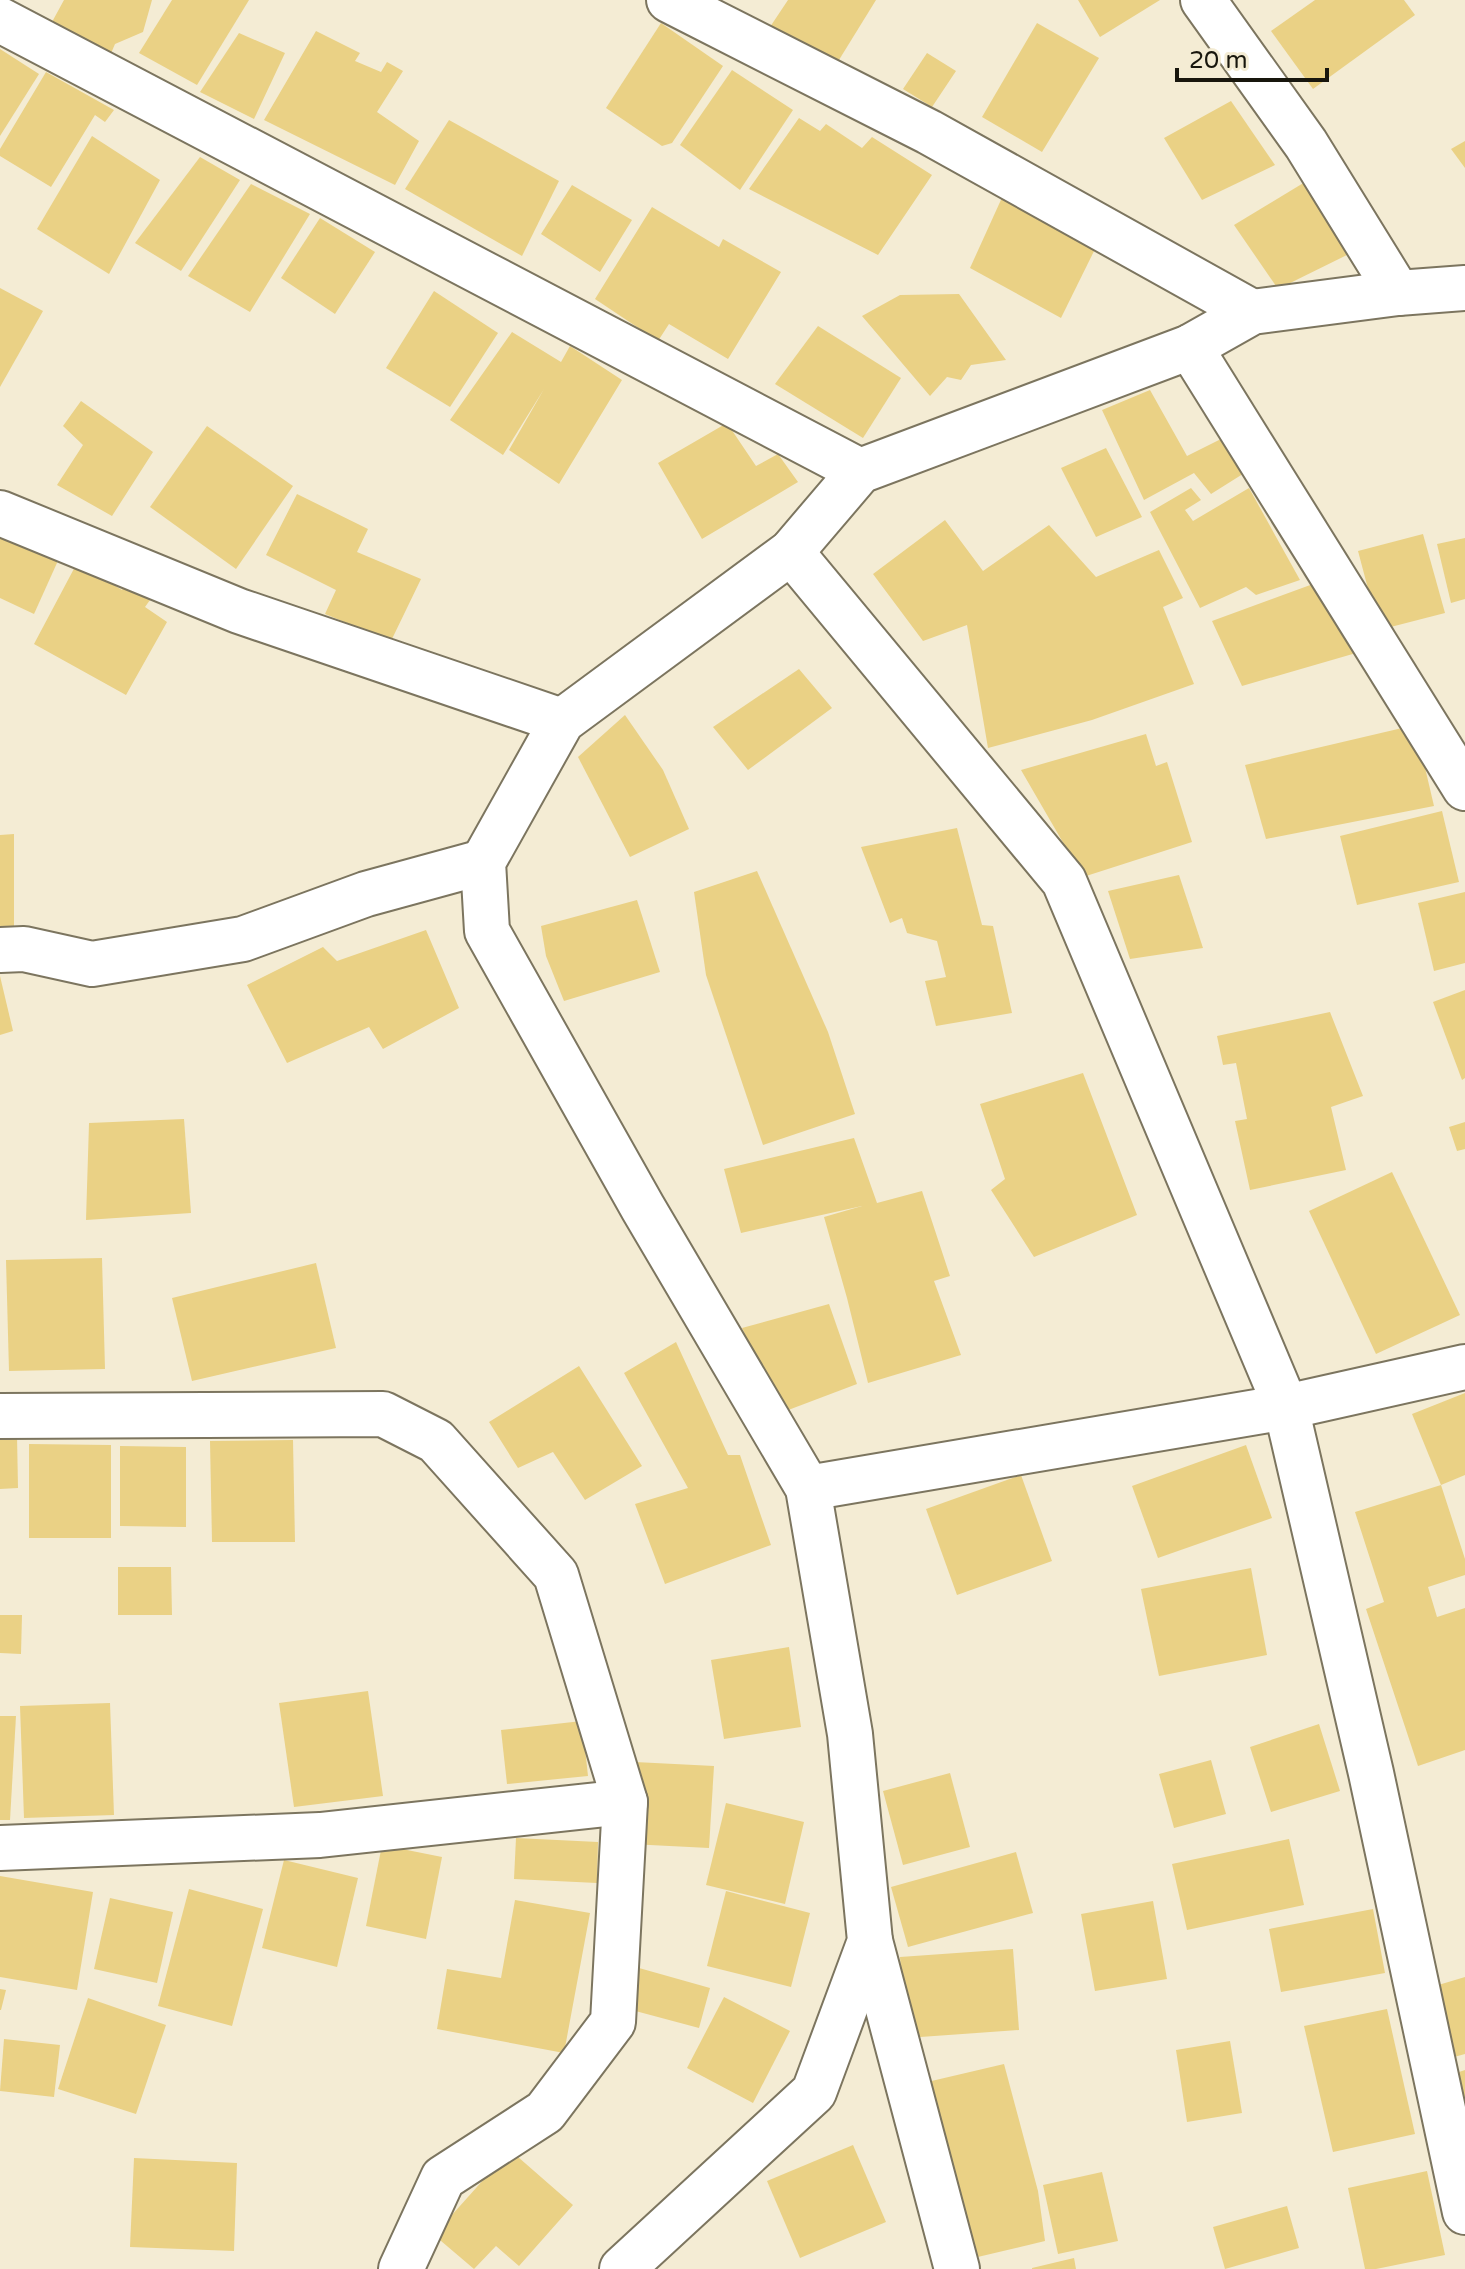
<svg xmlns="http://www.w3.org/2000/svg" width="1465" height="2269" font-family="'Varela Round',sans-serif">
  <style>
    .building { fill: #ead185 }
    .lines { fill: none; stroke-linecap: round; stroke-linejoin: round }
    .street-casing { stroke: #7c755f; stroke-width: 48 }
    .street { stroke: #fff; stroke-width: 44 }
  </style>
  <rect width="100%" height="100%" fill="#f4ecd4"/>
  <!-- building -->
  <g class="building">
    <path d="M64,0H152L143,32L115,44L109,58L52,22Z"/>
    <path d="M172,0H249L197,85L139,53Z"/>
    <path d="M788,0H876L834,68L766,33Z"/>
    <path d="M1078,0H1160L1100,37Z"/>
    <path d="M1315,0H1404L1415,15L1313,89L1271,31Z"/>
    <path d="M661,23L723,66L672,143L662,146L606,108Z"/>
    <path d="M1037,23L1099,58L1042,152L982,117Z"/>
    <path d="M316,31L360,53L355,61L381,72L387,62L403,71L377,112L419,141L395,185L264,120Z"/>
    <path d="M239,33L285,53L254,119L200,92Z"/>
    <path d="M0,49L39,74L0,136Z"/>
    <path d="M927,53L956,71L932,107L903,89Z"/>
    <path d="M732,70L793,110L740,190L680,145Z"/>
    <path d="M46,72L114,110L105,122L95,115L51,187L0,156V149Z"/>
    <path d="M1231,101L1275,165L1202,200L1164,138Z"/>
    <path d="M799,118L820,131L826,124L862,148L872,137L932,175L878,255L749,189Z"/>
    <path d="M449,120L559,181L522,256L405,189Z"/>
    <path d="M92,136L160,180L109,274L37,229Z"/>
    <path d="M1465,141V168L1451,149Z"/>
    <path d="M200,157L240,180L181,271L135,243Z"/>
    <path d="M1310,179L1351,253L1278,289L1234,225Z"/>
    <path d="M251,184L310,214L250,312L188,276Z"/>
    <path d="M572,185L632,220L600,272L541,234Z"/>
    <path d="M1005,191L1099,241L1061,318L970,268Z"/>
    <path d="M652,207L719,247L723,239L781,272L728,359L669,324L658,341L595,299Z"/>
    <path d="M320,218L375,252L335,314L281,278Z"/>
    <path d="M0,288L43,311L0,387Z"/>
    <path d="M434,291L498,333L450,407L386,368Z"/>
    <path d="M959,294L1006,360L971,365L961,380L947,377L930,396L862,316L900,295Z"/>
    <path d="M818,326L901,378L863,438L775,384Z"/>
    <path d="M512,332L561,362L570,346L622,380L559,484L509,450L544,389L503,455L450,420Z"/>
    <path d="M1150,390L1187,456L1227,436L1246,472L1211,494L1194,473L1144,500L1102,410Z"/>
    <path d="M81,401L153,452L112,516L57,485L83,445L63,426Z"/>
    <path d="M727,423L756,466L778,454L798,482L702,539L658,463Z"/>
    <path d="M207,426L293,486L236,569L150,507Z"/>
    <path d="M1106,448L1142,517L1096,537L1061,468Z"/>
    <path d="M1191,488L1201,500L1185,510L1193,521L1249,488L1300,580L1256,595L1246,587L1200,608L1150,512Z"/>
    <path d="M297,494L368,529L357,552L421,579L391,641L325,614L336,590L266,555Z"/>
    <path d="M945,520L983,571L1049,525L1096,577L1159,550L1183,598L1163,607L1194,684L1092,720L988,748L967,625L923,641L873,574Z"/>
    <path d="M0,524L61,554L34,614L0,598Z"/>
    <path d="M1423,534L1445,613L1379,630L1358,551Z"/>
    <path d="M1465,538V599L1451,603L1437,544Z"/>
    <path d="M77,563L122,590L125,585L150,600L145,607L167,622L126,695L34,644Z"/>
    <path d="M1313,584L1324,605L1334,602L1363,651L1242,686L1212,621Z"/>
    <path d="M799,669L832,708L748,770L713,727Z"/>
    <path d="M625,715L663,770L689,829L630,857L578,757Z"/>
    <path d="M1415,725L1434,806L1266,839L1245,765Z"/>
    <path d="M1146,734L1156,766L1167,762L1192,842L1083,877L1021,770Z"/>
    <path d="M1442,811L1459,882L1357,905L1340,836Z"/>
    <path d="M957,828L982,925L993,926L1012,1013L936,1026L925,981L946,977L937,941L907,933L902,918L890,923L861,847Z"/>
    <path d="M14,834V926L0,927V835Z"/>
    <path d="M757,871L828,1032L855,1114L763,1145L706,975L694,892Z"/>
    <path d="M1179,875L1203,948L1130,959L1108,891Z"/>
    <path d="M1465,892V963L1434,971L1418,903Z"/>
    <path d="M637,900L660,972L564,1001L546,956L541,926Z"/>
    <path d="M426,930L459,1008L383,1049L369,1027L287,1063L247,985L323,947L337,961Z"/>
    <path d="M0,976L13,1031L0,1035Z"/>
    <path d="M1465,990V1078L1462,1080L1433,1002Z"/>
    <path d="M1330,1012L1363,1096L1331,1107L1346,1170L1250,1190L1235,1121L1247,1119L1236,1063L1223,1065L1217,1036Z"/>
    <path d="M1083,1073L1137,1215L1034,1257L991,1190L1005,1179L980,1104Z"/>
    <path d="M184,1119L191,1213L86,1220L89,1123Z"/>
    <path d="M1465,1122V1149L1457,1151L1449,1127Z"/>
    <path d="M854,1138L877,1203L922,1191L950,1276L934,1281L961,1355L868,1383L847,1298L824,1217L862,1206L741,1233L724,1169Z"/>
    <path d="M1392,1172L1460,1315L1376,1354L1309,1211Z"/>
    <path d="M102,1258L105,1369L9,1371L6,1260Z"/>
    <path d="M316,1263L336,1348L192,1381L172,1298Z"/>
    <path d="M829,1304L857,1384L783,1412L742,1328Z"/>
    <path d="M676,1342L728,1455H740L771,1545L665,1584L635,1504L688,1488L624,1373Z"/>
    <path d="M579,1366L642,1466L585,1500L553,1452L518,1468L489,1422Z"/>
    <path d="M1465,1393V1475L1441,1485L1412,1414Z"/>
    <path d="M0,1435H17L18,1488L0,1489Z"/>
    <path d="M293,1440L295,1542H212L210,1441Z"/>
    <path d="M29,1444L111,1445V1538H29Z"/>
    <path d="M1246,1445L1272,1518L1158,1558L1132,1486Z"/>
    <path d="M120,1446L186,1447V1527L120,1526Z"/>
    <path d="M1021,1475L1052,1561L957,1595L926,1509Z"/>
    <path d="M1441,1485L1465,1559V1575L1428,1587L1437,1617L1465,1608V1750L1418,1766L1366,1609L1384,1602L1355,1512Z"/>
    <path d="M118,1567H171L172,1615H118Z"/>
    <path d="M1251,1568L1267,1655L1159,1676L1141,1589Z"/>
    <path d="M0,1615H22L21,1654L0,1653Z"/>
    <path d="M789,1647L801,1727L724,1739L711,1660Z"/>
    <path d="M368,1691L383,1796L294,1807L279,1703Z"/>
    <path d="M110,1703L114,1815L24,1818L20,1706Z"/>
    <path d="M0,1716H16L10,1820H0Z"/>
    <path d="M582,1721L588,1776L507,1784L501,1730Z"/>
    <path d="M1319,1724L1340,1791L1271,1812L1250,1747Z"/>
    <path d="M1211,1760L1226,1814L1174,1828L1159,1774Z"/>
    <path d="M635,1762L714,1766L709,1848L630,1844Z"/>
    <path d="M950,1773L970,1847L903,1865L883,1791Z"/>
    <path d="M726,1803L804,1822L785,1904L706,1885Z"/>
    <path d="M516,1838L598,1842L597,1883L514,1879Z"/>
    <path d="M1289,1839L1304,1905L1187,1930L1172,1864Z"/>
    <path d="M382,1845L442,1857L426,1939L366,1926Z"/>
    <path d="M1016,1852L1033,1913L908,1947L891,1887Z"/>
    <path d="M284,1860L358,1878L337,1967L262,1948Z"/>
    <path d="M0,1876L93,1892L77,1990L0,1977Z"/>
    <path d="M189,1889L263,1909L232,2026L158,2006Z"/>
    <path d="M726,1891L810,1913L791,1987L707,1966Z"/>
    <path d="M110,1898L173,1912L157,1983L94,1969Z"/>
    <path d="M515,1900L590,1913L564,2053L437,2029L447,1969L501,1978Z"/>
    <path d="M1153,1901L1167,1979L1095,1991L1081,1914Z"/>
    <path d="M1373,1909L1385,1973L1281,1992L1269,1929Z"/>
    <path d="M1013,1949L1019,2030L906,2038L900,1957Z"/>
    <path d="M639,1968L710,1988L699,2028L628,2009Z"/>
    <path d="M1465,1977V2054L1454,2057L1435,1986Z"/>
    <path d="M0,1989L6,1990L1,2010H0Z"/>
    <path d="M724,1997L790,2031L753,2103L687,2068Z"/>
    <path d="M88,1998L166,2025L136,2114L58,2089Z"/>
    <path d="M1387,2009L1415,2134L1333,2152L1304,2026Z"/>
    <path d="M4,2039L60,2045L54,2097L0,2091Z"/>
    <path d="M1230,2041L1242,2113L1187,2122L1176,2050Z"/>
    <path d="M1004,2064L1038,2191L1045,2241L965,2260L923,2083Z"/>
    <path d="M1465,2070V2105L1453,2074Z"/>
    <path d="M853,2145L886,2222L800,2258L767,2181Z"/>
    <path d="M510,2150L573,2205L519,2266L496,2246L474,2269L434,2235Z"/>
    <path d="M134,2158L237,2163L234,2251L130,2247Z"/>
    <path d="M1427,2171L1445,2255L1376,2269H1365L1348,2188Z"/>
    <path d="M1102,2172L1118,2241L1058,2254L1043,2185Z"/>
    <path d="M1287,2206L1299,2248L1225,2269L1213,2227Z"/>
    <path d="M1074,2258L1076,2269H1032V2268Z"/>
  </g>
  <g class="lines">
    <defs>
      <g id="street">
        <path d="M669,0L929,132L1252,312"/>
        <path d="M1203,0L1306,144L1398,293"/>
        <path d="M0,20L860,471"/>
        <path d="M1190,347L1465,788"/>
        <path d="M0,513L239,611L562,721"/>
        <path d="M791,552L1064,881L1286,1407L1371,1773L1465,2212"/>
        <path d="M0,950L24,949L92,964L243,939L366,894L483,862"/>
        <path d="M0,1416L383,1414L436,1441L556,1575L625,1802L613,2022L545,2112L443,2178L401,2269"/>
        <path d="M808,1488L1286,1407L1465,1367"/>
        <path d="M0,1848L320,1835L625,1802"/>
        <path d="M870,1941L957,2269"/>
        <path d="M622,2269L814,2092L870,1941L850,1734L808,1488L643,1208L487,931L483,862L562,721L791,552L860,471L1190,347L1252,312L1398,293L1465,288"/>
      </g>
    </defs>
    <!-- street casing -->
    <use href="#street" class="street-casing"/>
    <!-- street -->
    <use href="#street" class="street"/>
  </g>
  <!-- scale -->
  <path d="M1177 68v12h150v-12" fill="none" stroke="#18160d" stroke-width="4"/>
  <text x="1189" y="68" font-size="24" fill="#18160d" stroke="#f4ecd4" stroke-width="6" paint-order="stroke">20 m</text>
</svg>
